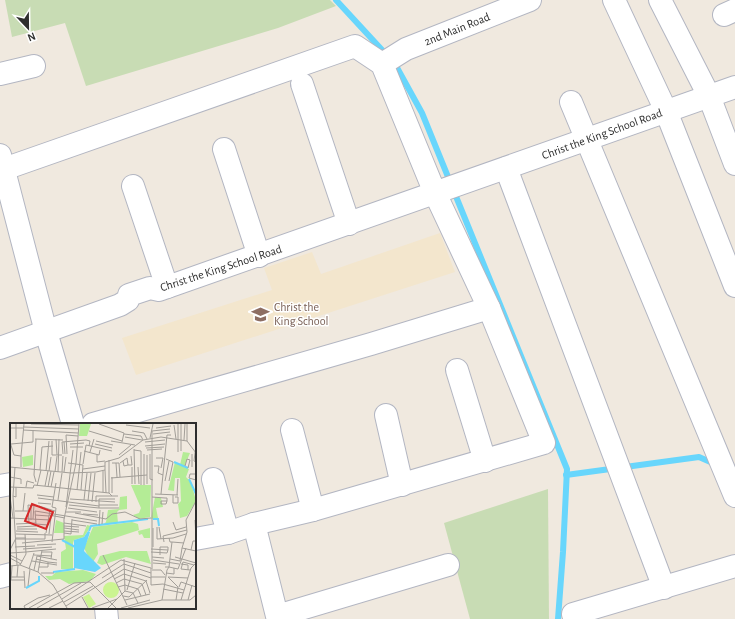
<svg xmlns="http://www.w3.org/2000/svg" width="735" height="619" font-family="'Alegreya Sans',sans-serif">
  <style>
    .education { fill: #f3e6cd }
    .cemetery { fill: #c8dcb4 }
    .lines { fill: none; stroke-linecap: round; stroke-linejoin: round }
    .stream { stroke: #68d6fc; stroke-width: 6 }
    .minor-casing { stroke: #b3b6c2; stroke-width: 24 }
    .minor { stroke: #fff; stroke-width: 22 }
    .labels { text-anchor: middle; stroke-width: 3; stroke-linejoin: round; paint-order: stroke }
    .street-label { font-size: 12px; fill: #2e2e2e; stroke: #fff }
    .education-label { font-size: 12px; fill: #785e54; stroke: #fff; text-anchor: start }
    .inset-river { fill: none; stroke: #68d6fc; stroke-width: 2 }
    .inset-road { fill: none; stroke: #a29e98; stroke-width: 1 }
    .view { fill: #d62828; fill-opacity: 0.15; stroke: #d62828; stroke-width: 2 }
    .inset-edge { fill: none; stroke: #2e2e2e; stroke-width: 2 }
  </style>
  <rect width="100%" height="100%" fill="#f0e9df"/>
  <!-- education -->
  <path class="education" d="M440,233L455,272L136,375L122,338L272,290L264,268L312,252L321,274Z"/>
  <!-- cemetery -->
  <g class="cemetery">
    <path d="M5,0H330L336,6L278,28L86,86L65,23L12,37Z"/>
    <path d="M548,489L549,619H470L444,523Z"/>
  </g>
  <g class="lines">
    <!-- stream -->
    <g class="stream">
      <path d="M336,0L395,64L422,113L567,469L563,552L558,619"/>
      <path d="M566,475L699,457L715,464"/>
    </g>
    <defs>
      <g id="minor">
        <path d="M614,0L666,111L735,286"/>
        <path d="M660,0L709,96L735,164"/>
        <path d="M724,15L735,10"/>
        <path d="M382,64L406,49L530,0"/>
        <path d="M0,74L34,66"/>
        <path d="M302,84L349,224"/>
        <path d="M571,102L735,496"/>
        <path d="M224,149L259,256"/>
        <path d="M0,155L46,332L73,424"/>
        <path d="M506,168L664,588"/>
        <path d="M4,169L355,46L382,64L435,193L489,308L544,443L313,510L254,524L228,533L195,539"/>
        <path d="M133,186L167,287"/>
        <path d="M0,348L120,305L128,300L129,295L150,288L159,290L735,87"/>
        <path d="M457,370L485,461"/>
        <path d="M386,415L402,485"/>
        <path d="M93,424L371,344L489,308"/>
        <path d="M292,430L313,510"/>
        <path d="M213,479L228,533"/>
        <path d="M0,486L11,484"/>
        <path d="M254,524L277,616L448,565"/>
        <path d="M0,577L11,574"/>
        <path d="M106,608L107,619"/>
        <path d="M573,614L735,566"/>
      </g>
    </defs>
    <!-- minor casing -->
    <use href="#minor" class="minor-casing"/>
    <!-- minor -->
    <use href="#minor" class="minor"/>
  </g>
  <!-- icons -->
  <defs>
    <symbol id="school-bare" viewBox="-9 -9 18 18"><path d="M0-5L7-2L0 1L-7-2ZM-4 1L0 2.5L4 1V4Q0 6-4 4Z" fill="#8d6e63" stroke="#fff" stroke-width="2.5" paint-order="stroke"/></symbol>
  </defs>
  <g fill-rule="evenodd">
    <use href="#school-bare" x="248" y="302" width="25" height="25"/>
  </g>
  <g class="labels">
    <!-- street labels -->
    <g class="street-label">
      <text transform="translate(457 29) rotate(-22)" y="4">2nd Main Road</text>
      <text transform="translate(602 134) rotate(-20)" y="4">Christ the King School Road</text>
      <text transform="translate(221 268) rotate(-18)" y="4">Christ the King School Road</text>
    </g>
    <!-- education labels -->
    <g class="education-label">
      <text x="274" y="311">Christ the<tspan x="274" dy="14">King School</tspan></text>
    </g>
  </g>
  <!-- overview -->
  <g transform="translate(10 423)">
    <rect width="186" height="186" fill="#f0e9df"/>
    <path d="M70,1H81L77,13H69ZM173,29L180,30L174,44L179,46L176,54L181,59L186,78L177,93L170,95L168,81L171,78L170,55H165L164,68L158,67L165,39L170,42ZM23,32V42L13,44L12,34ZM121,62H141L140,94L129,96L123,92L129,90L131,85ZM117,73V86L109,87L107,89L108,100L93,102L96,99L98,87L109,86L110,74ZM145,74L151,75L153,84L146,85L148,95L141,96ZM46,97L54,100V110H44ZM122,99L128,101L129,107L87,121L88,131L83,139L78,133L74,125L83,104ZM77,102L81,103L74,114L64,117L63,120V146H51V129L56,126L54,113L73,112ZM140,105V115H134L132,111L129,112L128,108ZM110,128H137L141,141L116,134L92,142L87,140L90,133ZM73,147L86,151L80,158L59,161L50,156L39,157L35,153H42L46,149Z" fill="#b4ec96"/>
    <path d="M93 167a8 8 0 1 1 16 0a8 8 0 1 1-16 0ZM79,171L86,181L79,185L73,174Z" fill="#cbf491"/>
    <path d="M78,108L80,109L74,128L91,145L85,149L64,145V117L74,114Z" fill="#68d6fc"/>
    <path class="inset-river" d="M164,39L178,45M179,56L186,71M143,96H148L149,103M79,108L81,103L138,96M52,117L65,124M43,149L65,146M16,165L29,158V153"/>
    <path class="inset-road" d="M21,1L69,2M89,1L114,10L112,19M116,2L140,5M164,2L166,16M13,4L69,6M0,5H13M146,5L161,3M13,7L68,10M79,8L112,18M122,8L134,10L137,16M114,11L131,13L133,17M143,11L160,9M115,14L132,17M140,15L143,1M6,16V1M25,16L53,17M26,16L24,52L26,59M46,16L47,32M174,17L175,1M42,18V32H52M86,18L103,22M101,18L125,22M177,18V1M0,19L4,32L11,33V44M54,19L55,31M135,19L155,17M1,21L23,19V7M60,21L74,20M85,21L102,25M186,22L184,38L186,39M135,23L155,21M60,24H73M85,24L102,28M136,25L154,24M124,26L125,61M124,27L131,28V62M137,27L152,26M74,28L89,32L90,27M171,28V1M80,29L84,16M168,29V1M53,31L52,19L76,17L80,18L79,23M57,31L56,12L68,13M87,31V39L95,38M134,31V62M140,31V56L143,57M182,31V44M109,32L121,22M137,32V61M11,33L14,1M146,35H153L151,45M156,36L163,39L159,58M99,37V70M58,40L73,42L71,67M102,40H109L110,54M106,40L107,54M110,40L117,35L118,42L114,43L113,38M73,41L76,22L85,24M118,42H122L121,33M144,43H149L148,50L153,52M175,43L177,36L180,37L178,45M0,44L61,50L86,49L95,47V39L109,35L133,17L151,14L177,18L186,30M5,44L3,73L7,142M128,44L129,61M73,46L95,43M30,47L32,24L43,23M95,47L96,70M36,48L39,18M39,48L41,34M45,49L47,33M48,49L49,16M52,49L53,33M54,49L56,34M186,51H180L179,55L186,57M0,54L11,56V61M101,55L137,52M155,58L159,38M122,61V44M24,62L99,70L102,73M27,63L31,47M35,63L38,48M0,64L23,65L24,62M16,64L17,58L24,60M38,64L41,48M41,64L44,49M67,67L71,29M93,69V48M102,70V54M145,71L168,72M151,71L157,12H161M27,72L44,74M163,72V80H168V74H165M167,72L168,56M3,73L6,74V64M0,74L3,95M142,74L155,75M28,75L89,83M155,75H157V78L156,81H151V78H157M60,76L105,79M105,76H89V85H109M48,77L52,50M74,77L77,50M78,78L81,50M186,78L176,97L177,109L172,125L186,128M82,79L85,50M86,79V73H108M28,80L41,81M21,82V97M59,82L89,85M89,82H108M29,83L45,88M56,84L63,27M58,85L87,89M5,88H18M13,88L15,70M56,89H71M65,90L96,96L102,91L115,89L130,96L141,95M73,91L88,92M25,92L39,93M39,92L55,95M0,95L41,97M23,96L24,82M62,97L87,101M185,97L186,115M163,99L166,107L176,104M19,100L18,82L27,83M54,100L76,103M6,101L26,100M92,101L93,89M38,102L26,101L25,88L87,98M89,102L90,87M54,103L69,104M7,104L26,103M147,104V116L163,115M149,104L151,116M54,105L69,107M143,105V124M7,106H27M6,108L28,109M54,108L69,109M36,110L40,87M54,110L61,111L62,96M6,111L42,112M39,111L41,94M163,115L176,111M6,116H35V110M42,119L46,85L42,84L46,60M154,119L153,113L177,107M162,119L174,120M12,120L54,116V96L66,40L69,1M27,122L46,121M5,124L25,123M13,126L42,124M141,126L158,127M0,127L6,115H16M181,127L183,118H186M16,129L46,126M32,129H42L41,136M141,129L157,130L158,127M0,130L16,129M0,132L12,138M24,132L42,133M93,132L117,182M150,132V124H158V127M142,134L154,135M165,134L186,140M0,135L11,141M26,136L38,139M114,136L115,168M160,136L170,138L172,125M143,137L169,141M22,138L47,142M143,140L156,141M171,141L178,142V147M10,142L16,131L15,111M0,143L10,142L28,149L43,162L57,185M29,144H38V139L47,140M155,144H159L160,135L162,119H160L159,115M19,146L24,130M142,146V8L160,6M24,147L27,133L47,137M142,147H151L155,152M180,147L171,146L173,139L184,142M14,148L15,165M28,149L32,127M31,150H44M156,150L164,151V145M1,154H14M7,154L8,142M141,154H155M158,154L168,164L166,177M158,154L178,155M92,155L114,141L141,150M141,155V162L153,161L174,167M104,156L114,151L136,158L140,170M0,157H14M1,157L2,143M106,160L114,156L132,161L136,172M18,163L20,146M108,164L115,162L128,166L131,173M169,164L171,159L186,164M153,166L173,170M117,167L125,140M113,173L119,174L137,157M72,174L78,185M52,176L111,137L141,145V155L114,146L56,183M115,177L140,171M152,177L157,147L159,144L168,146L176,125M171,177L181,145L186,140M178,177L182,162M54,179L83,163M15,185L14,183L28,175L40,172M19,185L64,160L80,159L106,185M27,185L71,160M39,185L53,178M82,185L107,176M98,185L115,168L123,170L128,180M111,185L140,177M118,185L152,177H180L186,172"/>
    <path class="view" d="M22,81L43,89L36,106L15,98Z"/>
    <rect width="186" height="186" class="inset-edge"/>
  </g>
  <!-- north arrow -->
  <g transform="translate(28 28) rotate(158)" stroke="#ffffff" stroke-width="3" paint-order="stroke">
  <path d="M0-3L7 15L0 10L-7 15Z" fill="#2e2e2e"/>
  <text y="-6" font-size="11" font-weight="bold" text-anchor="middle" fill="#2e2e2e">N</text>
  </g>
</svg>
